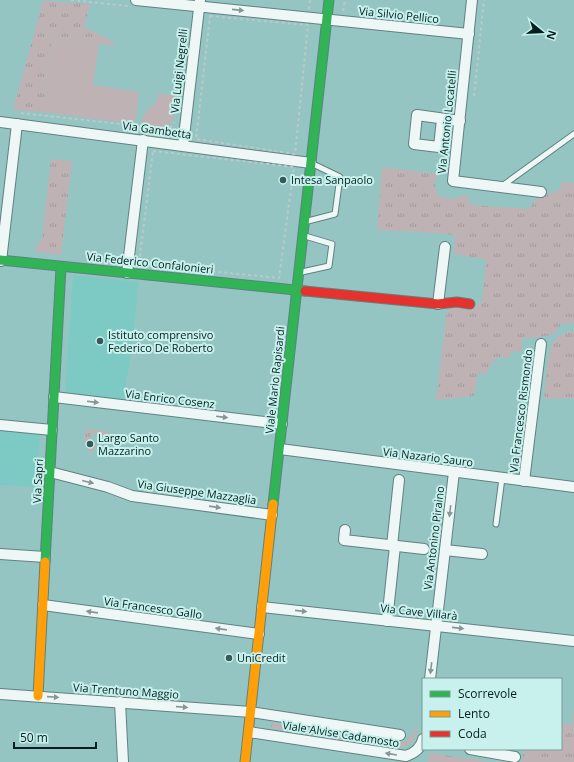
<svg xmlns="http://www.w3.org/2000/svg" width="574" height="762" font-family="'Open Sans',sans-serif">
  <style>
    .built { fill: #7dcac5 }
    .grass { fill: url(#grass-tufts) }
    .garden { fill: #beb2b5 }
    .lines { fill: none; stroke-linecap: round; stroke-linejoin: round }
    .lane-casing { stroke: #5f8281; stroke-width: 7 }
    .street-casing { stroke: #5f8281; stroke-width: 12 }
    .fast-casing { stroke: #5f8281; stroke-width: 11 }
    .slow-casing { stroke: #5f8281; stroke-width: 11 }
    .jam-casing { stroke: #5f8281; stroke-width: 11 }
    .path { stroke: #bacac9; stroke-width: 2; stroke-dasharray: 3 3; stroke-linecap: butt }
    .lane { stroke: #eff6f6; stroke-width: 5 }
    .street { stroke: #eff6f6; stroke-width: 10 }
    .fast { stroke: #30b455; stroke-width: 9 }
    .slow { stroke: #ff9f0a; stroke-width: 9 }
    .jam { stroke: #e5322d; stroke-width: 9 }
    .oneway { fill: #859695 }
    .poi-dot { fill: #365a57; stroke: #c8f1ed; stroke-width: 1.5 }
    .labels { text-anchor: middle; stroke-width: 4; stroke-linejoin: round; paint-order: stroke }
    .street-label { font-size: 11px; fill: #03201e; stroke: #c8f1ed }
    .poi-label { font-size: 11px; fill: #03201e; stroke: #c8f1ed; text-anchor: start }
  </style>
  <defs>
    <pattern id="grass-tufts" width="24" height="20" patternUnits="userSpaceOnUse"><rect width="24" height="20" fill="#beb2b5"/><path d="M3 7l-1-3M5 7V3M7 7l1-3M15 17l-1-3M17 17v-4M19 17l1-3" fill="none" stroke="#a2999b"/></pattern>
  </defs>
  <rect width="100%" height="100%" fill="#95c5c2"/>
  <!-- built -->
  <g class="built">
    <path d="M73,275L138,282L135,321L124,401L65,394Z"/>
    <path d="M0,430L40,434L37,487L0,485Z"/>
  </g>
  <!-- grass -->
  <g class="grass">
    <path d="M43,1L90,4L84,27L114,42L113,46L99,43L52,37L42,112L13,110Z"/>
    <path d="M51,159L72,161L61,255L36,252V247L42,239Z"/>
    <path d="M382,167L439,174L434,183L439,197L455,199L466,194L471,205L529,209L535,200L561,189L560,182L574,183V323L561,324L555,333L552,335L531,338L523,337L521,352L512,351L509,358L499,357L492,362L487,373H478L474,396L436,400L447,310L460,307L473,308L482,302L486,260L478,258L454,254L455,235L422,232L377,230Z"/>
    <path d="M571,331L574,332V398L544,399C546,385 547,353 553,342C556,336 565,333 571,331Z"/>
    <path d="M87,429L106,431L111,435L110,437H105L94,433L90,435C91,440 95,443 96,448L90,452C83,448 83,435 87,429Z"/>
    <path d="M574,707V762H521L525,749H561V723L572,725Z"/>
    <path d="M272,723L379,741L405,742L414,732L417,725C418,730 417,733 414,738C408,749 399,747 387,747L271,728Z"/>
    <path d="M429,753L491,762H428Z"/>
  </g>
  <!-- garden -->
  <g class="garden">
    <path d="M52,37L99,43L93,85L139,92L135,124L42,112Z"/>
    <path d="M158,94L177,95C175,107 177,121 166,127L141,125L144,114L157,101Z"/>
  </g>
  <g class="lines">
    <defs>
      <g id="lane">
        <path d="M502,186L574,134"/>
        <path d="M308,221L335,214L340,177L313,164"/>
        <path d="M302,272L329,266L332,244L305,236"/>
        <path d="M496,524L502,478"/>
      </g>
      <g id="street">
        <path d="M136,0L469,34"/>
        <path d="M472,0L453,181L541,192"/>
        <path d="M442,119L439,147L414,144L417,115L460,121"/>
        <path d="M0,122L311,163"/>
        <path d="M183,145L200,0"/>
        <path d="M1,261L17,124"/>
        <path d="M127,273L143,140"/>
        <path d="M438,304L445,247"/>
        <path d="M54,397L282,424"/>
        <path d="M0,425L52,430"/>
        <path d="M280,449L574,487"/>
        <path d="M50,472L108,487L132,496L272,515"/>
        <path d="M524,481L541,344"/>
        <path d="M345,530L344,540L424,549"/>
        <path d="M392,546L399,480"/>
        <path d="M445,550L482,554"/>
        <path d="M0,554L45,557"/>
        <path d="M43,605L259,634"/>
        <path d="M262,607L574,641"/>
        <path d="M387,621L395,546"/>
        <path d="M430,679L454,472"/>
        <path d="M0,694L251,712L400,735"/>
        <path d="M120,702L123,762"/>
        <path d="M249,732L406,756C415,753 421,748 423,739"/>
        <path d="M470,749L515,757"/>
      </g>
      <g id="fast">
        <path d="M0,260L305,291"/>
        <path d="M273,504L329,0"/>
        <path d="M45,562L61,267"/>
      </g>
      <g id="slow">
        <path d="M38,696L45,562"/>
        <path d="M245,762L273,504"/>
      </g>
      <path id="jam" d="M305,291L438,304L457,302L470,304"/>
    </defs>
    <!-- lane casing -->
    <use href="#lane" class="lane-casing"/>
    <!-- street casing -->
    <use href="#street" class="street-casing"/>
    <!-- fast casing -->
    <use href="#fast" class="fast-casing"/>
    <!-- slow casing -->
    <use href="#slow" class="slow-casing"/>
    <!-- jam casing -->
    <use href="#jam" class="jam-casing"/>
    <!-- path -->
    <g class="path">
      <path d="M71,0L128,6"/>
      <path d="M309,9L310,0"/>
      <path d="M343,11L345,0"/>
      <path d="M210,16L308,25L295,154L196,139Z"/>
      <path d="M474,96L484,0"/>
      <path d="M21,113L165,129L170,128L174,122"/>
      <path d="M153,151L294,167L279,278L139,264Z"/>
    </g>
    <!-- lane -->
    <use href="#lane" class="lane"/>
    <!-- street -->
    <use href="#street" class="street"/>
    <!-- fast -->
    <use href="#fast" class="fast"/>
    <!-- slow -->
    <use href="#slow" class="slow"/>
    <!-- jam -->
    <use href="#jam" class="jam"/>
  </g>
  <!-- one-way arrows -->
  <defs><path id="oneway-solid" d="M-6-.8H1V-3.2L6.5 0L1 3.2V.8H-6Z"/></defs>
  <g class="oneway">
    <use href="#oneway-solid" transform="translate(238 10) rotate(6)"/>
    <use href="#oneway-solid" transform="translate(93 402) rotate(7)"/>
    <use href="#oneway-solid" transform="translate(222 417) rotate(7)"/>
    <use href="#oneway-solid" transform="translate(88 482) rotate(14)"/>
    <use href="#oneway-solid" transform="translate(215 507) rotate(8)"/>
    <use href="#oneway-solid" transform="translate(450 511) rotate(97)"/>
    <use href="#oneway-solid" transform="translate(301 611) rotate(6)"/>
    <use href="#oneway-solid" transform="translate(92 612) rotate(-172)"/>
    <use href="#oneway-solid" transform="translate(458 628) rotate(6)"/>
    <use href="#oneway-solid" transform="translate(221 629) rotate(-172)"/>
    <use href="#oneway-solid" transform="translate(431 668) rotate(97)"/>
    <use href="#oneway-solid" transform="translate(53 697) rotate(4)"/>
    <use href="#oneway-solid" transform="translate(182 707) rotate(4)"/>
    <use href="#oneway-solid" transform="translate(391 754) rotate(-171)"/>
  </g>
  <!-- markers -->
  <g class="poi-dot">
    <circle cx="283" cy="180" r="4"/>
    <circle cx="100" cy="341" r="4"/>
    <circle cx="90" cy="444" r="4"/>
    <circle cx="229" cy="658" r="4"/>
  </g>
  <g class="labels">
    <!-- street labels -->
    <g class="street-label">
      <text transform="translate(399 15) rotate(6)" y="4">Via Silvio Pellico</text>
      <text transform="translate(179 71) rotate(-84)" y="4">Via Luigi Negrelli</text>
      <text transform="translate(447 122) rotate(-84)" y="4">Via Antonio Locatelli</text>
      <text transform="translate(157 130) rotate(8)" y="4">Via Gambetta</text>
      <text transform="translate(150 263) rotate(6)" y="4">Via Federico Confalonieri</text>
      <text transform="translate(275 380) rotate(-84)" y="4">Viale Mario Rapisardi</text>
      <text transform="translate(170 399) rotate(7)" y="4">Via Enrico Cosenz</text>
      <text transform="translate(521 411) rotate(-83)" y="4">Via Francesco Rismondo</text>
      <text transform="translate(428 457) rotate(7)" y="4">Via Nazario Sauro</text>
      <text transform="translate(38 481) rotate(-87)" y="4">Via Sapri</text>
      <text transform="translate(197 492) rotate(8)" y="4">Via Giuseppe Mazzaglia</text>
      <text transform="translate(434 538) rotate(-83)" y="4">Via Antonino Piraino</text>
      <text transform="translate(153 608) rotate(8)" y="4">Via Francesco Gallo</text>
      <text transform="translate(419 612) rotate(6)" y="4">Via Cave Villarà</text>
      <text transform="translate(126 691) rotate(4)" y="4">Via Trentuno Maggio</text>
      <text transform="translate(341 734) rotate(9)" y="4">Viale Alvise Cadamosto</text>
    </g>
    <!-- poi labels -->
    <g class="poi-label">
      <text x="291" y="184">Intesa Sanpaolo</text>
      <text x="108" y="339">Istituto comprensivo<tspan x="108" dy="13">Federico De Roberto</tspan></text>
      <text x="98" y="442">Largo Santo<tspan x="98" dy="13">Mazzarino</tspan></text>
      <text x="237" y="662">UniCredit</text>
    </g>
  </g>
  <!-- legend -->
  <rect x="422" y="678" width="140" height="72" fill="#c8f1ed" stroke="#799d9a"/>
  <rect x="430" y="691" width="20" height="6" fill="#30b455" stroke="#799d9a"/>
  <text x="458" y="698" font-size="12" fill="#03201e">Scorrevole</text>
  <rect x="430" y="711" width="20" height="6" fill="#ff9f0a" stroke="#799d9a"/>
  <text x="458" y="718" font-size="12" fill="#03201e">Lento</text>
  <rect x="430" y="731" width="20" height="6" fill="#e5322d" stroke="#799d9a"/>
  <text x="458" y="738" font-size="12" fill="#03201e">Coda</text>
  <!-- north arrow -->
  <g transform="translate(542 32) rotate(108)" stroke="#c8f1ed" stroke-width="3" paint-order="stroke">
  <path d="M0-3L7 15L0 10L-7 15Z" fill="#03201e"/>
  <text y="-6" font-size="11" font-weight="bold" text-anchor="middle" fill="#03201e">N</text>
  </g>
  <!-- scale -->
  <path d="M14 742v6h82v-6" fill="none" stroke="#03201e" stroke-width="2"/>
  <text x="20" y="742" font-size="12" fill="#03201e" stroke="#c8f1ed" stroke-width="3" paint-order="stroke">50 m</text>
</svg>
